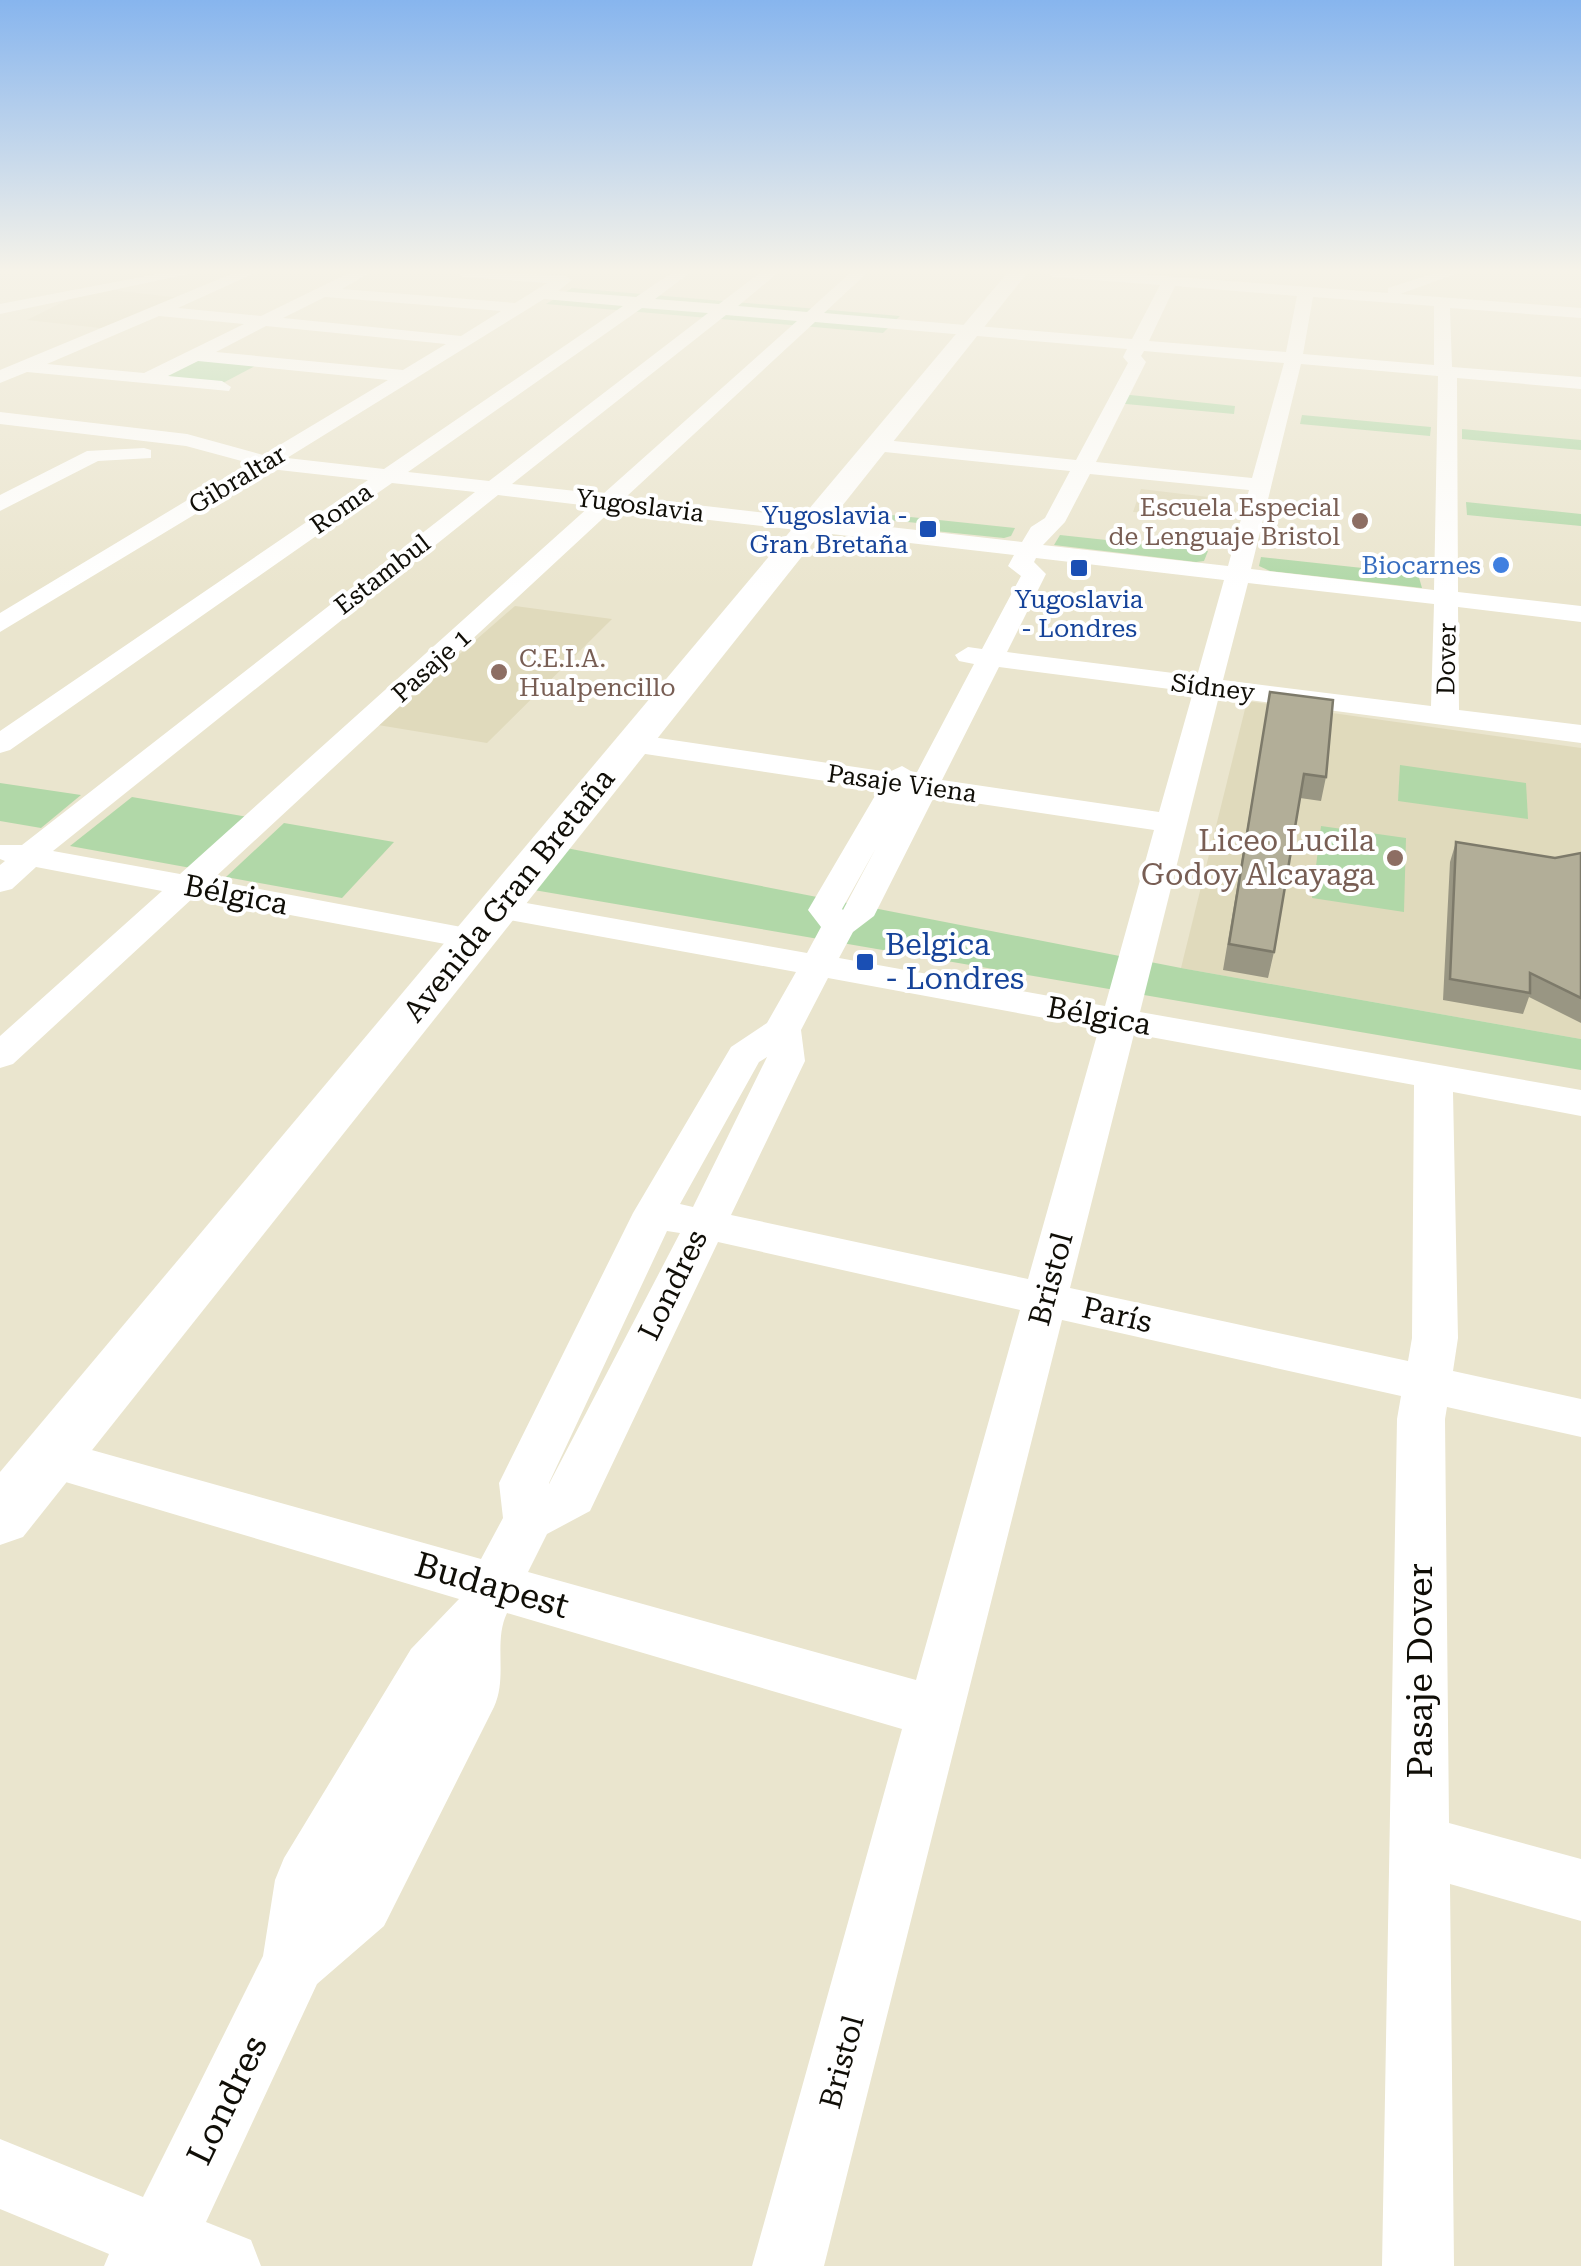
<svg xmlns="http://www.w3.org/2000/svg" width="1581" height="2266" font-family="'Roboto Serif',serif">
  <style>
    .built { fill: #e0dabc }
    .green { fill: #b1d8a8 }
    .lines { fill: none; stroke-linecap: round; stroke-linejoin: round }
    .minor { fill: #fff; fill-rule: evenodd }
    .major { fill: #fff; fill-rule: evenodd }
    .wall { fill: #999683 }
    .building { fill: #b2ae98; stroke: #7d7a6a; stroke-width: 2.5 }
    .education-dot { fill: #8d6e63; stroke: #fff; stroke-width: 4 }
    .transit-dot { fill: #1a4fb4; stroke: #fff; stroke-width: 4 }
    .shop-dot { fill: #3f7fe0; stroke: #fff; stroke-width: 4 }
    .labels { text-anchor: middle; stroke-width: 8; stroke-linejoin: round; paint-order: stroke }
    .far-street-label { font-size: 25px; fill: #100e07; stroke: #fff }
    .far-education-label { font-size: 25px; fill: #785e54; stroke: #fff; text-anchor: end }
    .far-transit-label { font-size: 25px; fill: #164399; stroke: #fff; text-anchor: end }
    .far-shop-label { font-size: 25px; fill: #366cbe; stroke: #fff; text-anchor: end }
    .education-label { font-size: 30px; fill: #785e54; stroke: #fff; text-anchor: end }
    .street-label { font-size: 30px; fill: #100e07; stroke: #fff }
    .transit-label { font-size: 30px; fill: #164399; stroke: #fff; text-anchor: start }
    .near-street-label { font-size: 35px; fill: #100e07; stroke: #fff }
  </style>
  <rect width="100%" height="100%" fill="#eae5ce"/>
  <!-- built -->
  <g class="built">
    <path d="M112,290L181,298L109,329L27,320L69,299Z"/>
    <path d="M1141,489L1208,497L1202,512L1167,509L1165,515L1133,512Z"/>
    <path d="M515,606L612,619L487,743L378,725Z"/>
    <path d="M1247,701L1581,748V1039L1181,968Z"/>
  </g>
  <!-- green -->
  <g class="green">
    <path d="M572,288L900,316L883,333L546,304Z"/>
    <path d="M204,358L261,363L219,385L161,378Z"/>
    <path d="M1121,394L1235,406L1234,414L1115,403Z"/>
    <path d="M1302,415L1431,427L1430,436L1300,424Z"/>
    <path d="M1462,429L1581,440V450L1462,439Z"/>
    <path d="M1466,502L1581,514V526L1467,515Z"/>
    <path d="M863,512L1015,528L1011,536L1004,538L925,530L928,524L887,520Z"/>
    <path d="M1060,535L1208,551L1204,561L1196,562L1054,545Z"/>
    <path d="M1261,557L1418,574L1422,588L1270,571L1259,566Z"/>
    <path d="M1400,765L1526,783L1528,819L1398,801Z"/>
    <path d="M0,783L81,795L41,828L0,821Z"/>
    <path d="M132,797L248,817L191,868L70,846Z"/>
    <path d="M284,823L394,842L342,898L226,877Z"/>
    <path d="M1321,826L1406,838L1404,912L1312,898Z"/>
    <path d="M561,847L1181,968L1581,1039V1070L528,889Z"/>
  </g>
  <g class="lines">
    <!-- minor -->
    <g class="minor">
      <path d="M167,272H198L0,314V304Z"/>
      <path d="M236,272H257L178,308L261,316L351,272H371L342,289L515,303L547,283L463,277L455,272L564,275L572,280L558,291L636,297L673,272H691L655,299L719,304L761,272H779L738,306L807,312L851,272H868L824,313L1132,339L1160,285L1053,277L1045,272H1112L1388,293V288L1438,272H1461L1400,294L1581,308V318L1450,308L1452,367L1581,377V389L1457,378L1458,592L1581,606V622L1458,607L1459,710L1581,725V743L1219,696L1140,1012L1581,1090V1116L1453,1092L1458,1338L1453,1371L1581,1399V1437L1447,1407L1445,1419L1449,1823L1581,1859V1921L1450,1884L1454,2266H1382L1397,1419L1401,1396L1062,1320L824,2266H752L902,1729L507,1613C493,1642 508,1677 494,1707L384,1926L317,1984L206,2222L251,2240L261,2266H104L109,2254L0,2209V2139L143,2197L263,1956L275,1880L284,1858L411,1649L459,1599L32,1472L24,1458L32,1444L49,1438L481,1559L503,1518L499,1483L633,1213L731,1047L767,1023L796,972L498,918L486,915L481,908L486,901L498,898L807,953L821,927L808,910L879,789L632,752L618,743L632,734L889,772L902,766L916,774L974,664L959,661L955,655L968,647L982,649L1021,576L1008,566L1014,555L613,509L212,880L472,929L484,932L489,939L484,946L472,949L194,897L13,1064L0,1068V1036L162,891L36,867L12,889L0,892V865L5,861L0,859V845H22L475,492L392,483L10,750L0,753V731L368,480L270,469L0,632V613L249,463L186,446L0,424V412L187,434L263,455L388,380L198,361L168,376L222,381L231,387L229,391L27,372L0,383V370ZM1175,286L1297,296L1286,352L1149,341ZM325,297L501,311L461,336L283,318ZM1313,297L1434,306V365L1303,354ZM544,299L623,306L384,469L287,458ZM642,308L708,313L489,481L408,472ZM726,315L797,321L603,494L512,484ZM159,316L244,324L144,373L47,364ZM815,322L1127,349L1123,357L1128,363L1076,460L875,439L865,445L875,451L1070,471L1045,518L1031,527L1022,542L626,497ZM266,326L446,344L403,370L216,352ZM1144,351L1284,363L1252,478L1096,462L1146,362L1141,356ZM1301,364L1438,376L1434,590L1251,569ZM1090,474L1249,490L1228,566L1043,545L1065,522ZM498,495L590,506L180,874L53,851ZM1036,558L1224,580L1197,676L1007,652L1046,574L1034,562ZM1248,583L1434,604L1431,706L1223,680ZM999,667L1193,692L1159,812L942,780ZM934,797L1154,830L1105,1006L839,958L853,932L874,916ZM876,848L843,910L842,909ZM828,978L1099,1028L1028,1279L731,1215L805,1061L801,1030ZM1134,1034L1414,1085L1412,1338L1408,1361L1070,1288ZM767,1057L693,1207L680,1204L759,1062ZM667,1231L680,1233L549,1484V1483ZM718,1242L1020,1310L916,1680L528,1572L547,1534L590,1511Z"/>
      <path d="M144,448L151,450V458L98,461L0,511V495L87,451Z"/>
    </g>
    <!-- major -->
    <path class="major" d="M1008,272H1028L23,1537L0,1545V1472Z"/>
  </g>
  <!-- wall -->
  <g class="wall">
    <path d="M1270,692L1326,777L1321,801L1300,798L1274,952L1268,978L1223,970Z"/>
    <path d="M1456,842L1555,858L1581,853V1023L1529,997L1523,1014L1443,1000L1450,862Z"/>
  </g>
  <!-- building -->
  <g class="building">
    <path d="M1270,692L1333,700L1326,777L1304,774L1274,952L1229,944Z"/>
    <path d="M1456,842L1555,858L1581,853V998L1530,973V993L1450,979Z"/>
  </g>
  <!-- sky -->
  <linearGradient id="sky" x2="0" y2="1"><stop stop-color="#87b5ee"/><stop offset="0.46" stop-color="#f6f3e9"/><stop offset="1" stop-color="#f6f3e9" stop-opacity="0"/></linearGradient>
  <rect width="1581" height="589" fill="url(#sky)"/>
  <!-- markers -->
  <g class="education-dot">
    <circle cx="1360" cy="521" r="10"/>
    <circle cx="499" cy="672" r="10"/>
    <circle cx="1395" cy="858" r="10"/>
  </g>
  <g class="transit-dot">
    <rect x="918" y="519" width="20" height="20" rx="5"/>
    <rect x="1069" y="558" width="20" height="20" rx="5"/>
    <rect x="855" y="952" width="20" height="20" rx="5"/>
  </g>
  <circle class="shop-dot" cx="1501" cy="565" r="10"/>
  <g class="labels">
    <!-- far-street labels -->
    <g class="far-street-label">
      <text transform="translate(237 479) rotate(-31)" y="9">Gibraltar</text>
      <text transform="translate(640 505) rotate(7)" y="9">Yugoslavia</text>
      <text transform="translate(341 508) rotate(-35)" y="9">Roma</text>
      <text transform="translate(382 574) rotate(-38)" y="9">Estambul</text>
      <text transform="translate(1446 659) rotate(-89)" y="9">Dover</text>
      <text transform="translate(431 665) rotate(-42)" y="9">Pasaje 1</text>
      <text transform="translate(1213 687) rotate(7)" y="9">Sídney</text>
      <text transform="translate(902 783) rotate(8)" y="9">Pasaje Viena</text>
    </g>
    <!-- far-education labels -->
    <g class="far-education-label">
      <text x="1340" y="516">Escuela Especial<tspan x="1340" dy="29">de Lenguaje Bristol</tspan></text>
      <text x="519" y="667" text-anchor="start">C.E.I.A.<tspan x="519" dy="29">Hualpencillo</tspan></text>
    </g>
    <!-- far-transit labels -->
    <g class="far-transit-label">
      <text x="908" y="524">Yugoslavia -<tspan x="908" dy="29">Gran Bretaña</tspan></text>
      <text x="1079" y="608" text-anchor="middle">Yugoslavia<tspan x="1079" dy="29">- Londres</tspan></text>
    </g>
    <!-- far-shop labels -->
    <g class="far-shop-label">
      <text x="1481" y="574">Biocarnes</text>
    </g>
    <!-- education labels -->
    <g class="education-label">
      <text x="1375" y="851">Liceo Lucila<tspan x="1375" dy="34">Godoy Alcayaga</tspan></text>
    </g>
    <!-- street labels -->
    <g class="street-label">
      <text transform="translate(236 895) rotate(11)" y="10">Bélgica</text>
      <text transform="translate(509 895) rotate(-51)" y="10">Avenida Gran Bretaña</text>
      <text transform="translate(1099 1016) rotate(10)" y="10">Bélgica</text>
      <text transform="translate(1051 1279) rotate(-75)" y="10">Bristol</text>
      <text transform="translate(673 1285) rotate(-64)" y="10">Londres</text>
      <text transform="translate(1117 1315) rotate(13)" y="10">París</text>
      <text transform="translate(842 2062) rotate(-75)" y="10">Bristol</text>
    </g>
    <!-- transit labels -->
    <g class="transit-label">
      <text x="885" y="955">Belgica<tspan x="885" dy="34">- Londres</tspan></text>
    </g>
    <!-- near-street labels -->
    <g class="near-street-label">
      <text transform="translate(492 1585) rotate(16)" y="12">Budapest</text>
      <text transform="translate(1420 1671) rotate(-90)" y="12">Pasaje Dover</text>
      <text transform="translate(227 2100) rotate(-64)" y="12">Londres</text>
    </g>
  </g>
</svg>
